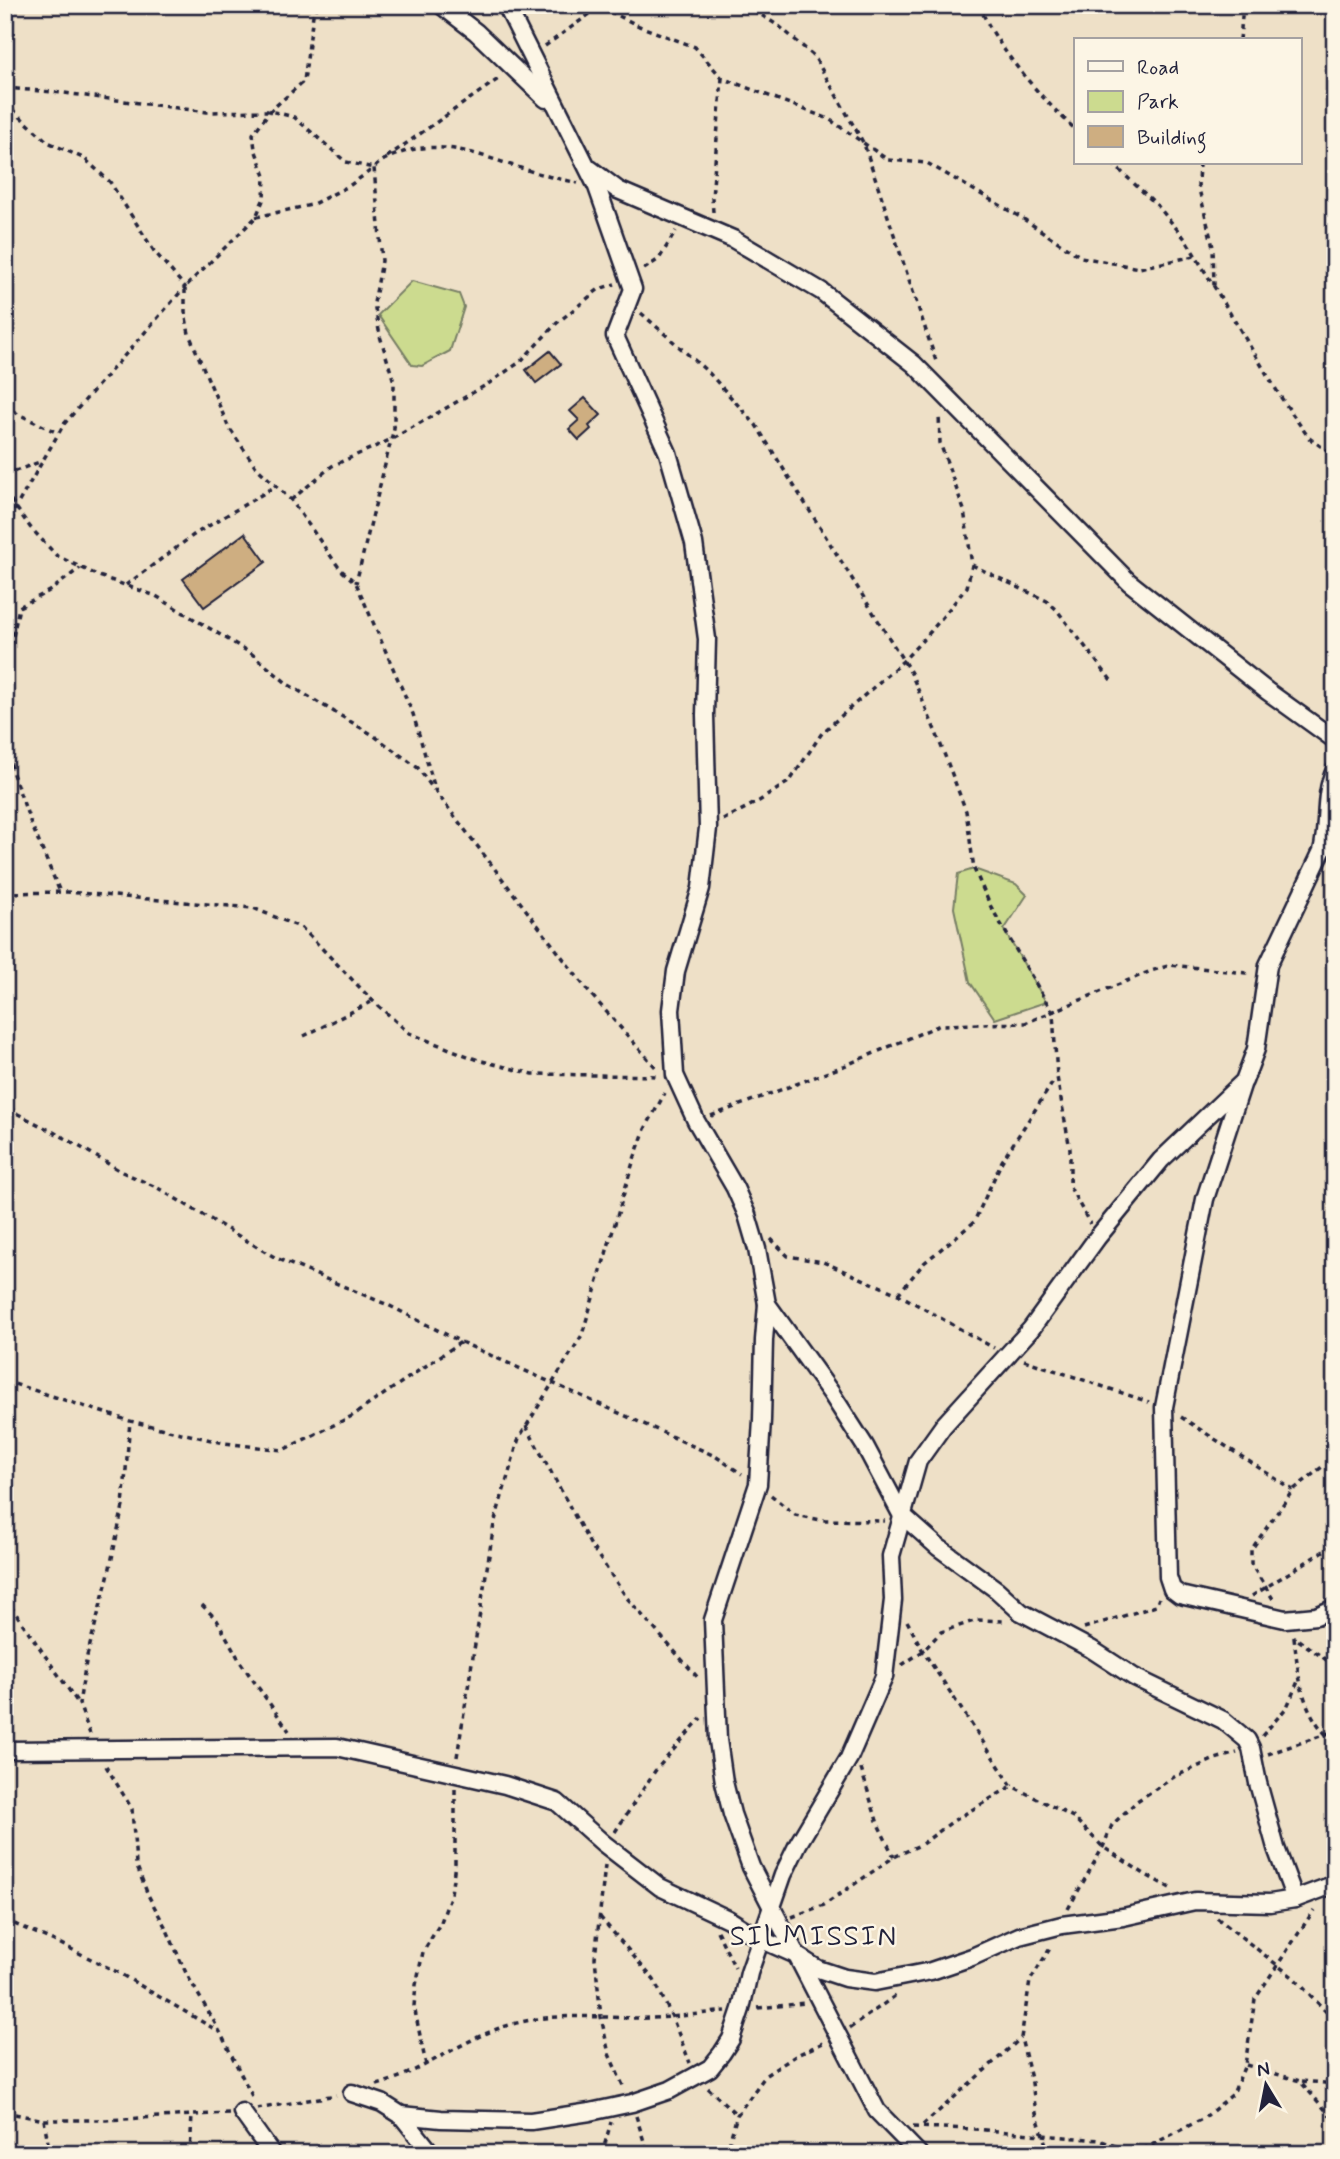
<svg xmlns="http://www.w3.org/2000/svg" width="1340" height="2159" font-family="Mynerve,sans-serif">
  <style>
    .green { fill: #ccdb8f; stroke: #777e65; stroke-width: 2 }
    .building { fill: #ceae81; stroke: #22223b; stroke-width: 2 }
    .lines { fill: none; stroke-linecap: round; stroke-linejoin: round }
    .street-casing { stroke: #22223b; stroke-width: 21 }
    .path { stroke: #22223b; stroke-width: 3.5; stroke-dasharray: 5 5; stroke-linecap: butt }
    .street { stroke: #fcf5e5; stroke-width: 16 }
    .labels { text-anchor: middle; stroke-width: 5; stroke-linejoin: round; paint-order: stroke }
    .quarter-label { font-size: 28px; letter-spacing: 2px; fill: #22223b; stroke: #fcf5e5 }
  </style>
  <rect width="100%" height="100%" fill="#eee0c7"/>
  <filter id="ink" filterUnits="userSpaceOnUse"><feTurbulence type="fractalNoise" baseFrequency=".0143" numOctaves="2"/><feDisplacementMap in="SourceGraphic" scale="14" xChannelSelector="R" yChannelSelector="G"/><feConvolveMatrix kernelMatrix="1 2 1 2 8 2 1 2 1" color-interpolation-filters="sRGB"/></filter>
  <g filter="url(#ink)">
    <!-- green -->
    <g class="green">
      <path d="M412,281L459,294L464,307L450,351L422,366L412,365L378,315Z"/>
      <path d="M974,869L1016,884L1027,895L1004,930L1046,1002L995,1019L970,982L954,908L958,874Z"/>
    </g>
    <!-- building -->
    <g class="building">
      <path d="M550,351L561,364L536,383L526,370Z"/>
      <path d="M585,398L601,415L589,426L591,429L579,440L569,429L579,420L570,411Z"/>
      <path d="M245,533L266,562L204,607L183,579Z"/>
    </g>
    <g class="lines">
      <defs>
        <g id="street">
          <path d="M441,5L476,32L546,99"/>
          <path d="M506,5L597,187L633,289L615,336L668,453L694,543L707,639L705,715L708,828L701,888L676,971L671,1010L675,1075L696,1121L735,1188L747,1215L757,1249L767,1304L764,1340L762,1420L758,1484L713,1620L718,1740L724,1782L732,1814L751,1867L877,2111L919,2154"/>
          <path d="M590,169L618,190L733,239L821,291L914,364L1129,582L1267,691L1335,740"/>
          <path d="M1242,1085L1205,1199L1164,1407L1168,1577L1172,1589L1180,1595L1285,1619L1316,1616L1335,1608"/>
          <path d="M767,1304L831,1393L865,1446L901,1514L911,1523L938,1547L997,1590L1021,1612L1091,1649L1134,1677L1223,1720L1247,1740L1251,1748L1258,1783L1276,1848L1295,1899"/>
          <path d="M5,1750L337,1747L505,1785L557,1802L603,1843L660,1887L728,1919L760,1939L796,1955L818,1969L845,1978L875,1982L931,1971L972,1957L1019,1936L1062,1925L1123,1917L1195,1901L1270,1903L1295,1899L1335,1884"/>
          <path d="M352,2093L382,2103L401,2115L432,2154"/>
          <path d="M242,2112L272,2154"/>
          <path d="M401,2115L441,2119L531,2121L590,2112L632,2103L670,2090L710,2068L722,2053L731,2039L741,2009L749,1973L783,1875L798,1844L849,1758L884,1677L893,1600L891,1556L918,1461L943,1426L1031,1329L1097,1238L1161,1160L1244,1081L1256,1049L1268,965L1322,851C1329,824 1323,795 1335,770"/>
        </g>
      </defs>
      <!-- street casing -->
      <use href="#street" class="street-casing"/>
      <!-- path -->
      <g class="path">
        <path d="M318,5L313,15L304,81L270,111L253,134L255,149L265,176L264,198L256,217L185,287V312L189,334L228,426L256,467L291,500L340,569L356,583L413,714L436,792L588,991L658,1070"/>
        <path d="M745,5L779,26L814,56L864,144L937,364"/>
        <path d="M979,5C997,49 1041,98 1076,130"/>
        <path d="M601,7L639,26L695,47L722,78L829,119L888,160L927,163L1022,218L1081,257L1139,268L1195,256"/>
        <path d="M1240,40L1243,5"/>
        <path d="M545,46L601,6"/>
        <path d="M5,88L64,93L207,112L270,111L294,117L346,162L374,168C381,160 388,158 398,154C446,135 494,162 541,174C553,178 566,180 578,183"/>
        <path d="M5,103L48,142L85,159L110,182L154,251L185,287L64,424L16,507L5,542"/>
        <path d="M387,157L501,77"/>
        <path d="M1112,163L1157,205L1186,240L1280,396L1309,438L1335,456"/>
        <path d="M1199,163L1198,185L1213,247L1214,285"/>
        <path d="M713,212L712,198L722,78"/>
        <path d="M256,217L311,205L349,186L374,168L382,261L374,303L380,336L394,382V428L356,583"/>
        <path d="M644,269L659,259L676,231"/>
        <path d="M641,313L709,373L756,425L911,673L937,735L966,811L974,869L991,907L1053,1013L1057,1077L1070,1149V1187L1090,1224"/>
        <path d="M5,406L18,414L58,433"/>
        <path d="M5,475L42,461"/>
        <path d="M5,492L30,527L57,556L99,576L156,596L252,654L289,685L373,735L418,768L434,790"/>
        <path d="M291,500L332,466L392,439L488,384L520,362L557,323L599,289L615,284"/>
        <path d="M972,565L1047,601L1056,609L1111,680"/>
        <path d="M126,585L195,534L276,486"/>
        <path d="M5,675L19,607L51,590L80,568"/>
        <path d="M5,734L13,774L30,821L60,892"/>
        <path d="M723,820L759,801L790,781L822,733L903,661L931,631L967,587L972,565L964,510L940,443L939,414"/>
        <path d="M5,893L67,892L253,908L302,928L373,1001L409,1033L478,1060L533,1074L660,1076"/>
        <path d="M304,1036L373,1001"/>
        <path d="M5,1098L14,1112L67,1139L122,1172L156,1187L276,1258L388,1305L461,1342L715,1456L742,1474"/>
        <path d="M711,1116L844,1066L940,1025L1025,1023L1151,971L1171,965L1246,973L1251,971"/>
        <path d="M771,1239L788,1256L823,1262L898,1294L994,1348"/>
        <path d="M898,1294L924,1263L974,1222L1002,1161L1055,1079"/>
        <path d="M1024,1360L1149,1402"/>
        <path d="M5,1381L130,1421L224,1443L283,1450L352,1416L461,1342"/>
        <path d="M1181,1417L1293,1490"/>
        <path d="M526,1426L590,1544L627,1598L700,1680"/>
        <path d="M771,1495L795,1515L821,1520L885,1521"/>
        <path d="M1252,1596L1335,1544"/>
        <path d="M5,1598L78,1703"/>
        <path d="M1273,1599L1251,1564V1550L1293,1490L1322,1467L1335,1464"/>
        <path d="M202,1605L217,1620L241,1663L289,1731"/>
        <path d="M907,1621L923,1651L1012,1786L1073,1817L1103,1847L1146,1875L1172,1889"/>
        <path d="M1084,1628L1156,1606L1159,1598"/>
        <path d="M902,1665L923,1651L941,1632L977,1620L1006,1621"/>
        <path d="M1335,1666L1294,1637C1299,1679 1301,1714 1335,1743"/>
        <path d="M90,1734L79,1704L87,1656L108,1577L123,1506L130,1421"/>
        <path d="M1262,1736L1287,1707L1299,1679"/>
        <path d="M1268,1754L1335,1731"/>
        <path d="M457,1757L494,1524L519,1438L582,1335L634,1159L645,1129L665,1093"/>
        <path d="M106,1766L132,1809L136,1864L148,1895L167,1930L186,1973L220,2032L254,2100"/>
        <path d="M861,1769L878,1824L894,1857"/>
        <path d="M615,1832L655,1771L701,1718"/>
        <path d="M605,1865L595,1958L601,2017L609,2054L625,2090"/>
        <path d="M1068,1909L1103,1847L1112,1825L1137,1801L1174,1777L1215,1759L1237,1753"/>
        <path d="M600,1917L654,1980L672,2017L690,2063"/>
        <path d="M792,1917L824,1905L894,1857L922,1844L953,1821L1012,1786"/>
        <path d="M1217,1918L1294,1978L1335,2021"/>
        <path d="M5,1920L59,1943L117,1972L218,2031"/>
        <path d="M717,1931L735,1968"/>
        <path d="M758,2008L806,2003"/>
        <path d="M850,2028L895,1996"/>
        <path d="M426,2065L414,2006L416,1985L423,1952L441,1922L451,1894L455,1863V1789"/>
        <path d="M1246,2065L1300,2081L1335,2121"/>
        <path d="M1302,2081L1335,2084"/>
        <path d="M377,2085C426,2071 464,2037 513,2024C553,2013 595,2017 635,2018C666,2019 696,2014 726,2011"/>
        <path d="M708,2088L737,2115"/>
        <path d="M257,2109L336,2095"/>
        <path d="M5,2112L44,2120H106L229,2113"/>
        <path d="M636,2116L648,2154"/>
        <path d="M44,2120L50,2154"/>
        <path d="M923,2125L1021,2038"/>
        <path d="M913,2127L974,2129L1099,2140L1135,2153"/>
        <path d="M190,2154L192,2115"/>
        <path d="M602,2154L611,2122"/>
        <path d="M726,2154L737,2115L766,2075L797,2055L825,2042"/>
        <path d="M1049,2154L1036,2113L1032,2083L1021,2038L1030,1981L1052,1945"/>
        <path d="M1134,2154L1204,2118L1233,2094L1245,2065L1255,1999L1314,1910"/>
      </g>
      <!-- street -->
      <use href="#street" class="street"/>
    </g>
  </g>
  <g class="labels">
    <!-- quarter labels -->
    <g class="quarter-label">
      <text x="814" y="1945">SILMISSIN</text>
    </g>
  </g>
  <!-- margin -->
  <rect width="1340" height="2159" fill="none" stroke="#fcf5e5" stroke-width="28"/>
  <rect x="14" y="14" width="1312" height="2131" fill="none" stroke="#22223b" stroke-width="2.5" filter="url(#ink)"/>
  <!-- legend -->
  <rect x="1074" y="38" width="228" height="126" fill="#fcf5e5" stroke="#a5a1a1" stroke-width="2"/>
  <rect x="1088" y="61" width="35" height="10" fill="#fcf5e5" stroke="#a5a1a1" stroke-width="2"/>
  <text x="1137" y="74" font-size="21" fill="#22223b">Road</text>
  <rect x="1088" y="91" width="35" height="21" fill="#ccdb8f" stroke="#a5a1a1" stroke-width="2"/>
  <text x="1137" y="108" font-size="21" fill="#22223b">Park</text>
  <rect x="1088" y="126" width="35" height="21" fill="#ceae81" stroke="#a5a1a1" stroke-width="2"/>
  <text x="1137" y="144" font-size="21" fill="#22223b">Building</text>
  <!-- north arrow -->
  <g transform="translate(1266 2085) rotate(350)" stroke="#fcf5e5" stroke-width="5" paint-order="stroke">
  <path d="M0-5L12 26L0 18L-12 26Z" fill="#22223b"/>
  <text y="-10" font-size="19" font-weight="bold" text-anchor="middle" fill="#22223b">N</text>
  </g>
</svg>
